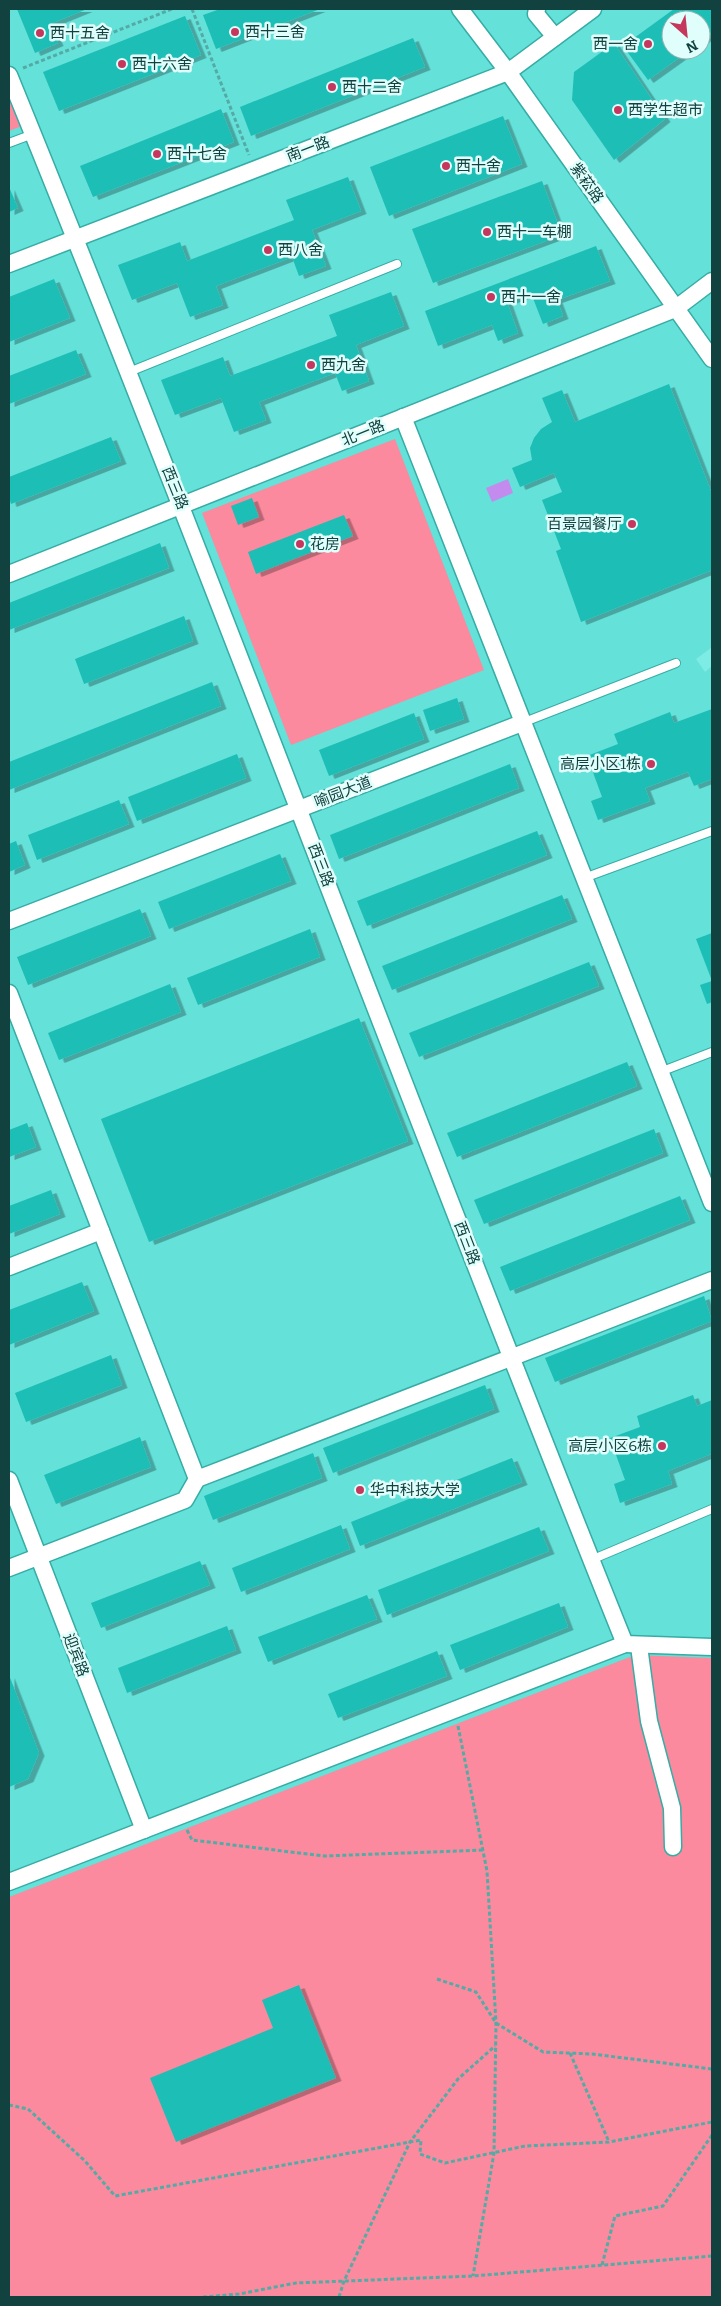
<svg xmlns="http://www.w3.org/2000/svg" width="721" height="2306" font-family="Bitter,'Noto Sans SC',serif">
  <style>
    .built { fill: #64e1d9; fill-rule: evenodd }
    .green { fill: #fb8a9e }
    .water { fill: #c48bef }
    .building { fill: #1dbeb6; filter: url(#shadow) }
    .lines { fill: none; stroke-linecap: round; stroke-linejoin: round }
    .lane-casing { stroke: #36aca5; stroke-width: 10 }
    .street-casing { stroke: #36aca5; stroke-width: 19 }
    .path { stroke: #54aba5; stroke-width: 3; stroke-dasharray: 4 2.5; stroke-linecap: butt }
    .lane { stroke: #fff; stroke-width: 8 }
    .street { stroke: #fff; stroke-width: 16 }
    .poi-dot { fill: #c6375e; stroke: #e0fefb; stroke-width: 2 }
    .labels { text-anchor: middle; stroke-width: 5; stroke-linejoin: round; paint-order: stroke }
    .poi-label { font-size: 15px; fill: #12423f; stroke: #e0fefb; text-anchor: start }
    .street-label { font-size: 15px; fill: #12423f; stroke: #e0fefb }
  </style>
  <defs>
    <filter id="shadow"><feDropShadow dx="5.5" dy="3" stdDeviation="0" flood-color="#0004"/></filter>
  </defs>
  <rect width="100%" height="100%" fill="#7dece4"/>
  <!-- built -->
  <path class="built" d="M9,9H712V647L696,659L705,672L712,666V2297H9ZM671,20H701V50H671Z"/>
  <!-- green -->
  <g class="green">
    <path d="M9,82L27,124L9,131Z"/>
    <path d="M395,439L484,670L291,745L202,513Z"/>
    <path d="M635,1655L712,1658V2297H9V1897Z"/>
  </g>
  <!-- water -->
  <path class="water" d="M508,479L513,493L492,502L486,488Z"/>
  <!-- building -->
  <g class="building">
    <path d="M17,9H87L50,24L58,43L35,53Z"/>
    <path d="M220,9H320L216,49L203,15Z"/>
    <path d="M674,9H712V33L701,42V20H671V50H690L648,80L623,46Z"/>
    <path d="M185,16L201,55L59,111L43,72Z"/>
    <path d="M413,38L425,67L251,136L240,107Z"/>
    <path d="M614,43L665,119L614,160L572,100L574,72Z"/>
    <path d="M221,109L234,142L93,197L80,166Z"/>
    <path d="M503,116L522,164L389,216L370,167Z"/>
    <path d="M348,177L361,211L312,230L326,266L299,276L292,257L216,286L223,305L190,317L177,283L132,300L118,265L180,242L187,261L294,220L286,200Z"/>
    <path d="M542,181L562,235L433,283L412,229Z"/>
    <path d="M9,187L18,208L9,212Z"/>
    <path d="M596,246L610,281L557,300L563,316L543,324L531,293L507,302L518,333L498,341L492,325L438,346L425,311Z"/>
    <path d="M54,279L70,318L9,342V297Z"/>
    <path d="M391,292L404,326L356,345L369,381L342,391L335,373L259,402L266,420L234,432L221,398L175,415L161,380L223,357L230,376L337,336L329,315Z"/>
    <path d="M76,350L86,374L9,404V376Z"/>
    <path d="M669,384L712,494V570L581,622L556,551L561,549L542,500L562,492L554,473L520,487L512,468L532,460L530,448L534,438L541,429L552,422L542,398L562,390L575,422Z"/>
    <path d="M111,437L121,461L11,504L9,497V477Z"/>
    <path d="M252,498L259,517L238,525L231,506Z"/>
    <path d="M344,515L353,536L256,574L248,552Z"/>
    <path d="M160,543L169,568L9,630V603Z"/>
    <path d="M184,616L193,641L84,684L75,659Z"/>
    <path d="M212,682L221,706L9,790V762Z"/>
    <path d="M457,698L464,719L430,731L423,710Z"/>
    <path d="M712,709V779L694,786L688,772L645,788L650,801L598,820L591,801L602,797L587,756L618,744L614,734L670,712L674,723Z"/>
    <path d="M414,713L424,739L329,776L319,750Z"/>
    <path d="M237,754L246,778L137,821L128,797Z"/>
    <path d="M510,764L519,788L339,859L330,835Z"/>
    <path d="M119,800L129,824L37,860L28,835Z"/>
    <path d="M537,831L547,855L367,926L357,901Z"/>
    <path d="M16,841L25,865L9,872V844Z"/>
    <path d="M280,854L291,881L169,929L158,902Z"/>
    <path d="M562,895L572,919L392,990L382,966Z"/>
    <path d="M140,909L151,936L28,985L17,957Z"/>
    <path d="M310,929L320,957L198,1005L187,978Z"/>
    <path d="M712,933V1002L707,1004L700,985L712,981L696,939Z"/>
    <path d="M589,962L599,986L419,1057L409,1033Z"/>
    <path d="M170,984L181,1012L59,1060L48,1033Z"/>
    <path d="M359,1018L408,1141L149,1242L101,1119Z"/>
    <path d="M627,1062L637,1086L457,1157L447,1133Z"/>
    <path d="M27,1123L36,1147L9,1157V1130Z"/>
    <path d="M654,1129L663,1153L484,1224L474,1200Z"/>
    <path d="M51,1190L60,1214L9,1234V1206Z"/>
    <path d="M680,1196L690,1220L510,1291L500,1267Z"/>
    <path d="M82,1282L94,1311L9,1345V1310Z"/>
    <path d="M704,1296L712,1321L555,1382L545,1358Z"/>
    <path d="M111,1355L122,1385L26,1422L15,1393Z"/>
    <path d="M485,1385L494,1409L333,1473L323,1448Z"/>
    <path d="M693,1395L697,1406L712,1400V1458L711,1454L668,1471L672,1484L620,1503L614,1484L625,1480L610,1438L640,1427L637,1416Z"/>
    <path d="M140,1437L151,1467L56,1504L44,1475Z"/>
    <path d="M313,1453L322,1478L213,1520L204,1496Z"/>
    <path d="M512,1458L522,1482L360,1546L351,1522Z"/>
    <path d="M341,1525L350,1549L241,1592L232,1568Z"/>
    <path d="M539,1527L549,1551L387,1615L378,1590Z"/>
    <path d="M200,1561L210,1585L101,1628L91,1603Z"/>
    <path d="M367,1595L377,1619L268,1662L258,1637Z"/>
    <path d="M559,1603L568,1627L460,1670L450,1645Z"/>
    <path d="M227,1626L236,1650L127,1693L118,1668Z"/>
    <path d="M437,1651L447,1676L338,1718L328,1694Z"/>
    <path d="M9,1675L39,1753L28,1779L9,1787Z"/>
    <path d="M299,1985L336,2078L176,2142L150,2078L273,2028L262,2000Z"/>
  </g>
  <g class="lines">
    <defs>
      <g id="lane">
        <path d="M9,143L33,134"/>
        <path d="M129,372L397,264"/>
        <path d="M522,723L676,663"/>
        <path d="M584,878L712,831"/>
        <path d="M660,1072L712,1052"/>
        <path d="M591,1560L712,1509"/>
      </g>
      <g id="street">
        <path d="M460,9L508,72L712,359"/>
        <path d="M537,9L536,14L555,37"/>
        <path d="M9,75C221,595 415,1123 625,1644L712,1647"/>
        <path d="M9,264L508,72L593,9"/>
        <path d="M403,417L712,1203"/>
        <path d="M9,574L675,309L712,281"/>
        <path d="M9,921L522,723"/>
        <path d="M9,993L197,1479"/>
        <path d="M9,1267L101,1231"/>
        <path d="M9,1480L144,1830"/>
        <path d="M9,1568L185,1500L197,1479L712,1280"/>
        <path d="M639,1646L649,1721L672,1808L673,1847"/>
        <path d="M9,1882L625,1644"/>
      </g>
    </defs>
    <!-- lane casing -->
    <use href="#lane" class="lane-casing"/>
    <!-- street casing -->
    <use href="#street" class="street-casing"/>
    <!-- path -->
    <g class="path">
      <path d="M192,9L249,155"/>
      <path d="M23,68L172,9"/>
      <path d="M458,1726L487,1871L496,2023L494,2153L473,2276"/>
      <path d="M187,1830L192,1840L324,1856L484,1850"/>
      <path d="M437,1979L476,1992L496,2023L543,2052L592,2054L712,2069"/>
      <path d="M570,2053L609,2142"/>
      <path d="M9,2105L28,2109L85,2161L115,2196L421,2140L420,2154L445,2163L525,2146L609,2142L712,2122"/>
      <path d="M602,2265L615,2216L663,2206L712,2135"/>
      <path d="M203,2297L239,2294L296,2283L473,2276L712,2256"/>
      <path d="M339,2297L344,2281L410,2142L458,2079L495,2046"/>
    </g>
    <!-- lane -->
    <use href="#lane" class="lane"/>
    <!-- street -->
    <use href="#street" class="street"/>
  </g>
  <!-- markers -->
  <g class="poi-dot">
    <circle cx="235" cy="32" r="5"/>
    <circle cx="40" cy="33" r="5"/>
    <circle cx="648" cy="44" r="5"/>
    <circle cx="122" cy="64" r="5"/>
    <circle cx="332" cy="87" r="5"/>
    <circle cx="618" cy="110" r="5"/>
    <circle cx="157" cy="154" r="5"/>
    <circle cx="446" cy="166" r="5"/>
    <circle cx="487" cy="232" r="5"/>
    <circle cx="268" cy="250" r="5"/>
    <circle cx="491" cy="297" r="5"/>
    <circle cx="311" cy="365" r="5"/>
    <circle cx="632" cy="524" r="5"/>
    <circle cx="300" cy="544" r="5"/>
    <circle cx="651" cy="764" r="5"/>
    <circle cx="662" cy="1446" r="5"/>
    <circle cx="360" cy="1490" r="5"/>
  </g>
  <g class="labels">
    <!-- poi labels -->
    <g class="poi-label">
      <text x="245" y="37">西十三舍</text>
      <text x="50" y="38">西十五舍</text>
      <text x="638" y="49" text-anchor="end">西一舍</text>
      <text x="132" y="69">西十六舍</text>
      <text x="342" y="92">西十二舍</text>
      <text x="628" y="115">西学生超市</text>
      <text x="167" y="159">西十七舍</text>
      <text x="456" y="171">西十舍</text>
      <text x="497" y="237">西十一车棚</text>
      <text x="278" y="255">西八舍</text>
      <text x="501" y="302">西十一舍</text>
      <text x="321" y="370">西九舍</text>
      <text x="622" y="529" text-anchor="end">百景园餐厅</text>
      <text x="310" y="549">花房</text>
      <text x="641" y="769" text-anchor="end">高层小区1栋</text>
      <text x="652" y="1451" text-anchor="end">高层小区6栋</text>
      <text x="370" y="1495">华中科技大学</text>
    </g>
    <!-- street labels -->
    <g class="street-label">
      <text transform="translate(308 149) rotate(-21)" y="5">南一路</text>
      <text transform="translate(587 183) rotate(55)" y="5">紫菘路</text>
      <text transform="translate(363 433) rotate(-22)" y="5">北一路</text>
      <text transform="translate(175 488) rotate(68)" y="5">西三路</text>
      <text transform="translate(343 792) rotate(-21)" y="5">喻园大道</text>
      <text transform="translate(321 865) rotate(69)" y="5">西三路</text>
      <text transform="translate(467 1243) rotate(69)" y="5">西三路</text>
      <text transform="translate(76 1655) rotate(69)" y="5">迎宾路</text>
    </g>
  </g>
  <!-- border -->
  <rect width="721" height="2306" fill="none" stroke="#12423f" stroke-width="20"/>
  <!-- north arrow -->
  <g transform="translate(686 35) rotate(153)"><circle r="24" fill="#e0fefb" stroke="#8eb3b0"/>
  <path d="M0-4L9 19L0 12L-9 19Z" fill="#c6375e"/>
  <text y="-8" font-size="14" font-weight="bold" text-anchor="middle" fill="#12423f">N</text>
  </g>
</svg>
